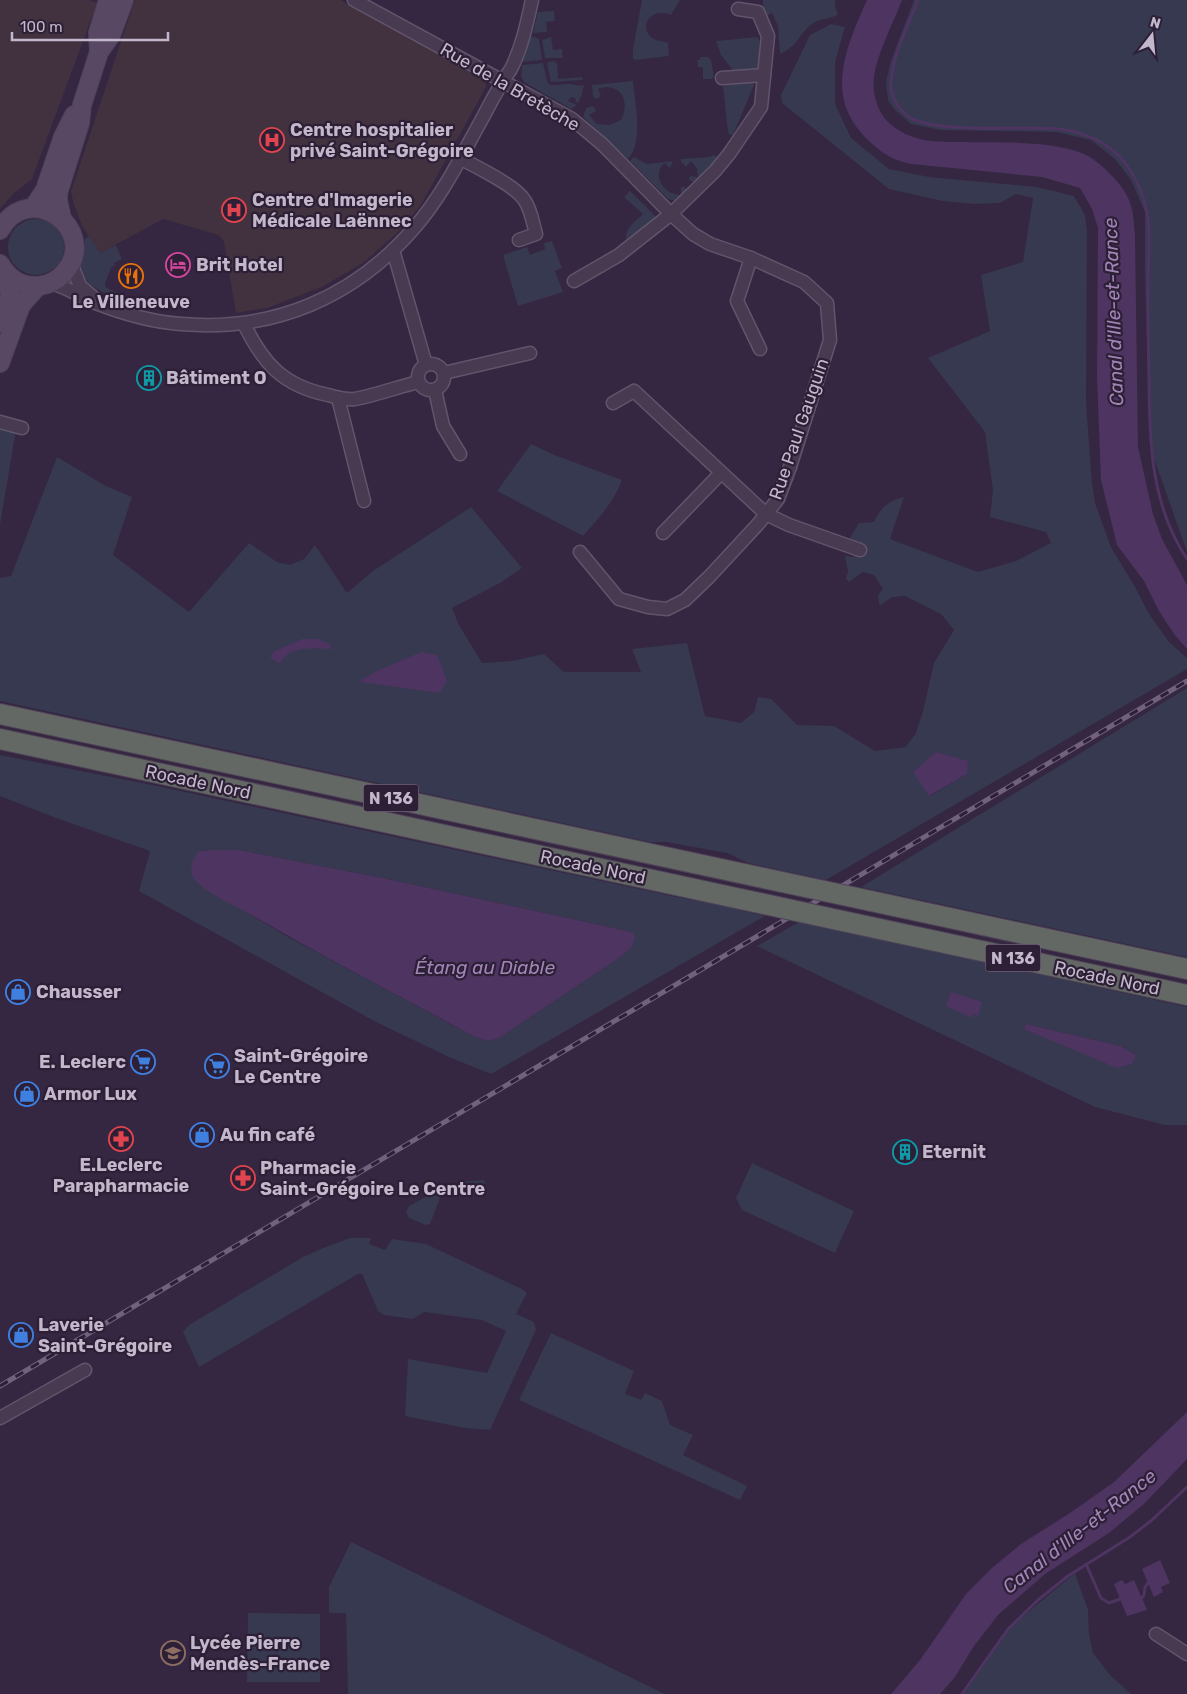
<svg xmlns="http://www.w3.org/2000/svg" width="1187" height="1694" font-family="Rubik,sans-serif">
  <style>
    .medical { fill: #423240 }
    .green { fill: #363950; fill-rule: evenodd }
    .water { fill: #4e3461 }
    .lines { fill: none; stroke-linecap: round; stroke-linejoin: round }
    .stream { stroke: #4e3461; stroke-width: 3 }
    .minor-casing { stroke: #62556b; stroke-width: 15 }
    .secondary-casing { stroke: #4d4157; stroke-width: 20 }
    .trunk-casing { stroke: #4f4258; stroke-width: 22 }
    .minor { stroke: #473a51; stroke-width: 12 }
    .secondary { stroke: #594864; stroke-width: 18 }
    .trunk { stroke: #646864; stroke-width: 20 }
    .rail-casing { stroke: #71617d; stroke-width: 5 }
    .rail { stroke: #2c1f36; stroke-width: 3; stroke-dasharray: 9; stroke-linecap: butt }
    .trunk-bridge-casing { stroke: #4f4258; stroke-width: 22; stroke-linecap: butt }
    .trunk-bridge { stroke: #646864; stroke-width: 20 }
    .labels { text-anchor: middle; stroke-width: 4.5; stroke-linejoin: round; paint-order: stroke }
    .shield { fill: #2c1f36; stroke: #96899e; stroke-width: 1 }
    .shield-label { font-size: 16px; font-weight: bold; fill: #c3b7cb }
    .street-label { font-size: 18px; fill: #c3b7cb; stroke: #2c1f36 }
    .poi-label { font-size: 18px; font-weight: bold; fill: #c3b7cb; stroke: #2c1f36; text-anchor: start }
    .water-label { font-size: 19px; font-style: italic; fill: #a285b7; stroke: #2c1f36 }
  </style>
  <rect width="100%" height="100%" fill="#352641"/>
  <!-- medical -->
  <g class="medical">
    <path d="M0,0H89L97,3L32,179L13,194L0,209Z"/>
    <path d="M135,0H340L485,80L486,87L421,205L397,233L363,263L322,287L267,308L236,313L224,242L219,235L163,219L100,253L82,226L73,202L71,191Z"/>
  </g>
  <!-- green -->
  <g class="green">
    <path d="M642,0H680L671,15C651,6 638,27 652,38C656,41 663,41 668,43L669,56L635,60L633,58V49Z"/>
    <path d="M763,0H835V7L838,14C830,20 820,18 812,24C803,30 799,41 791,47C788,50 784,52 780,54L778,26L772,13L766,16L763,13Z"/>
    <path d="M914,0H1187V552L1150,447L1145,275V212L1131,180L1116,160L1091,140L1056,132L941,130L911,124L895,110L888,100L886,81L891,61Z"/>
    <path d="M552,11H554L555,21L546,22L547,32L533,33L538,12Z"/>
    <path d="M831,24L845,27L835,62V104L851,138L889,169L929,177L1037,187L1074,196L1085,215L1087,231L1086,403L1092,483L1095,503L1111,547L1135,587L1149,614L1169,642L1187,658V669L826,880L748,863L727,853L666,842H650L0,701V578L11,576L57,457L106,486L132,497L113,555L189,612L249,543L277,562L290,565L304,559L315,545L347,593L373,571L471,507L522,568L500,583L452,608L459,625L482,663L512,661L544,654L564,672H641L632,649L687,643L705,716L741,723L754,712L758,697L771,699L797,725L834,726L875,751L906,747L916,733L923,711L934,663L954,630L941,614L905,596L892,597L881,605L879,604L878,595L883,589L874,575L863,572L849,582L846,579L848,571L845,556L854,557L861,545L850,538L859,523L874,522C880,508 888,501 904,497L890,539L978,572L1016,561L1051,543L1046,532L990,517L993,490L985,432L928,358L990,331L981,275L1023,262L1033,198L1016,194L1000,203L974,204L943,201L889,189L782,103L781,95L810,35ZM936,752L951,757L967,774L930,796Z"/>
    <path d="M531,36L539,39L542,59L541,60L522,62Z"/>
    <path d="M551,37L553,50L562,49L563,58H545L542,40Z"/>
    <path d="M757,37L760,41L759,62L756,71L736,74L721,55L716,41Z"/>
    <path d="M700,57H708L711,60L714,76L712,79H703V67H698L697,60H700Z"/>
    <path d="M554,61L557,64L558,79L582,77L583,80L551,82L547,64L549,62Z"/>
    <path d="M543,63L547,80L549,84C557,87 563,83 571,84C576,85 578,86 584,85L582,94L578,103L575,101L576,99L571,97L568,101L577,105L571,109L524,82L521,76L522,65Z"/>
    <path d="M633,81C635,102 644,143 628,159L583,117L586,108L593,106L596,111L589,115L597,124L609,125L621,120C631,101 620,81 598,89L601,96L596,99L593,96L592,85Z"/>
    <path d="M752,81L754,85L736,128L733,134L730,135L728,132L723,85L724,84Z"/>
    <path d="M714,155L716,156L717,158L696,183L689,180L690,176L698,177L697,168L691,161L686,167L681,162V159L709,157Z"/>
    <path d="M634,157L647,164L673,161L670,168L664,163C651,177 665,195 681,195V187L684,186L687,191C681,198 677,203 668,199L630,161Z"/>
    <path d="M630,191L656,217L626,240C625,228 635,222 643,214L624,197Z"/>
    <circle cx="36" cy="247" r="28"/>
    <path d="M89,236L100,253L116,245L122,259L114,263L115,267L112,266L105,283V287L130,299L129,302C113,296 81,288 80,266C79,256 85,247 85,239Z"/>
    <path d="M552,241L562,268L555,271L563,292L518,306L503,255L527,247L530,255L545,249L544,243Z"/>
    <path d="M0,426L16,430L0,525Z"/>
    <path d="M531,444L552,454L622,480C614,502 599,518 583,536L497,491Z"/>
    <path d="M1187,688V957L861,887Z"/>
    <path d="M0,755L157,786L686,899L739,908V910L765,916L491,1074L451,1058L376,1022L139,891L150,851L56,818L0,796ZM212,850H239L383,878L632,932L619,958L499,1038L489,1041L475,1037L290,938L207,889L199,851Z"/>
    <path d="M799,922L827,929L828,927L1187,1007V1125H1165L1095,1107L757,946ZM1026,1024L1121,1046L1136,1055Z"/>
    <path d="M752,1163L854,1211L835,1253L742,1210L736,1198Z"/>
    <path d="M484,1180L485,1182L480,1194L476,1195L459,1188L456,1184L459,1182Z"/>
    <path d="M431,1194L437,1195L440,1198L430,1224L426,1225L409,1218L406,1212L409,1206Z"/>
    <path d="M350,1238H371L369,1244L385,1250L392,1239L426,1244L522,1289L527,1293L516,1314L534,1322L536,1330L490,1430L465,1428L405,1416L408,1359L487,1373L506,1331L482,1320L424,1312L413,1319L384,1315L378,1311L362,1274H358L199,1367L183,1332L189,1325L303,1257L323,1248Z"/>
    <path d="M551,1333L634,1371L625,1394L641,1400L645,1393L662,1401L670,1425L693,1435L683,1455L747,1486L740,1500L519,1400Z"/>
    <path d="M351,1542L665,1694H348L346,1613H329V1587Z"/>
    <path d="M1075,1573L1088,1610L1089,1634L1093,1653L1110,1675L1131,1694H964L1009,1628Z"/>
    <path d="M248,1613L320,1614V1682H247Z"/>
  </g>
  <!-- water -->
  <g class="water">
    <path d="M867,0H902C893,24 877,53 874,78C872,94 878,113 889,123C913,143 935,142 964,142C1000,143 1051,140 1084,154C1095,159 1106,169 1114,178C1122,186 1130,198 1132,210C1134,218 1134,228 1135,236L1138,447L1153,514L1162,539L1187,585V649L1174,634L1159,611L1144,581L1117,545L1101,480L1097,378L1098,228L1092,209L1080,188L1042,177L911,164C905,162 898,161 892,158C870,146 847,122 843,96C838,64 854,29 867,0Z"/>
    <path d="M302,639H317L330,644L332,649C316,649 290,645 281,662L278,663L270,657L275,651Z"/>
    <path d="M421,652L437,655L447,681L439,693L361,682V680L377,671Z"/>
    <path d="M936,752L968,761L967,774L929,796L913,772Z"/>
    <path d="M212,850H239L383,878L632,932L635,937L631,948L619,958L499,1038L489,1041L475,1037C402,997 327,959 255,917C239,908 204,892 194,879C188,870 193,858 199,851Z"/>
    <path d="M951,992L982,1002L978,1016L973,1014L972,1018L946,1006Z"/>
    <path d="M1026,1024L1121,1046L1136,1055L1132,1064L1117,1068L1024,1029Z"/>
    <path d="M1187,1412V1459L1144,1504L1109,1533L1045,1574L998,1615L974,1646L955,1677L940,1694H891L920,1660L966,1594L993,1567L1021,1544L1070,1513L1114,1482Z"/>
    <path d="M1160,1560L1170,1583L1161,1587L1163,1592L1154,1597L1142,1569Z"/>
    <path d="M1122,1580L1125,1584L1134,1580L1147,1610L1127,1616L1114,1584Z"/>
  </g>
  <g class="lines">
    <!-- stream -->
    <g class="stream">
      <path d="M918,0C908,26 892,55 891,84C890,98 901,114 915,120C926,125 940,126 952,127C978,129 1004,128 1029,128C1042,128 1055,128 1067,130C1091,135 1114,146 1128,167C1156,208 1148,239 1148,285C1148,315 1148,344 1149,374C1149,437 1150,504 1187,559"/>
      <path d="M1086,1564L1101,1598L1109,1603L1120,1599"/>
      <path d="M1142,1598L1144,1595L1145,1587L1148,1583"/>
      <path d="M962,1694L1008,1629L1038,1600L1068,1576L1130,1537L1152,1520L1187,1487"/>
    </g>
    <defs>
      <g id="minor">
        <path d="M354,0L572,119L602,144L671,214L693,234L710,244L751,258L804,282L827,303L830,340L790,467L778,499L759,523L709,577L685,600L667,609L648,607L619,599L580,552"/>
        <path d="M722,78L764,75"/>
        <path d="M460,158C476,167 517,186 525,201C531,210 533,223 536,234L519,240"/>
        <path d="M393,250L426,365"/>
        <path d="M751,258L737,301L760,349"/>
        <path d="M71,263L80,286L92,296"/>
        <path d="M574,281L619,255L671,214L715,171L729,154L761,107L768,36L758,12L738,9"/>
        <path d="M48,283C65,285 78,296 93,302C121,313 151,322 181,324C274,332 355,297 415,227C441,197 459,161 477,128C485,114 491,101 499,88C502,81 507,75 511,69C522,47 527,23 532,0"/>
        <path d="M244,324C263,363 283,386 328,395C336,397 346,400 355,399C376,395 398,387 418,382"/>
        <circle cx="431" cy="377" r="13"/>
        <path d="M444,373L530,353"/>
        <path d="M435,390L443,426L460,454"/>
        <path d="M338,398L364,501"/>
        <path d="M613,403L634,391L766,514L789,525L860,550"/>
        <path d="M0,422L22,428"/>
        <path d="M663,533L721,473"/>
        <path d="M0,1418L85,1370"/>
        <path d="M1156,1634L1187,1654"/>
      </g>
      <g id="secondary">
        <path d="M99,52L98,33L108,0"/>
        <path d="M33,208L45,190L63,137L74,115"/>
        <path d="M62,219L58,201V193L80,123L82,105L99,52L111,35L124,0"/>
        <path d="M0,230C30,178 100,230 65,272C58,280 48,285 38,286C21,287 8,278 0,264"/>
        <path d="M3,323L10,296L7,274"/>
        <path d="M0,363L21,305L38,286"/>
      </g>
      <g id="trunk">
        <path d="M0,714L782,882"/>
        <path d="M0,739L750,901"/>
        <path d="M871,901L1187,969"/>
        <path d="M838,920L1187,995"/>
      </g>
    </defs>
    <!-- minor casing -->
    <use href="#minor" class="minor-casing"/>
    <!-- secondary casing -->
    <use href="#secondary" class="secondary-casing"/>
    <!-- trunk casing -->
    <use href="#trunk" class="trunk-casing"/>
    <!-- minor -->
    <use href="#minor" class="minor"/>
    <!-- secondary -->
    <use href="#secondary" class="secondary"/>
    <!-- trunk -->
    <use href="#trunk" class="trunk"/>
    <defs>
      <path id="rail" d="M0,1386L1187,681"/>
    </defs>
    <!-- rail casing -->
    <use href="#rail" class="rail-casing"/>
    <!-- rail -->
    <use href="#rail" class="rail"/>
    <defs>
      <g id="trunk-bridge">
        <path d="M782,882L871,901"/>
        <path d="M750,901L838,920"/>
      </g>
    </defs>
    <!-- trunk-bridge casing -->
    <use href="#trunk-bridge" class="trunk-bridge-casing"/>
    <!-- trunk-bridge -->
    <use href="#trunk-bridge" class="trunk-bridge"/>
  </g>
  <!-- icons -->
  <defs>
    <symbol id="hospital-ring" viewBox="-11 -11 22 22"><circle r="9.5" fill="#2c1f36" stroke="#e0444e" stroke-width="1.5"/><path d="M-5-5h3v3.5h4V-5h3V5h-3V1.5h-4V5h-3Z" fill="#e0444e"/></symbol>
    <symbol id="hotel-ring" viewBox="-11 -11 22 22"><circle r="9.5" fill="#2c1f36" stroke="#d1479c" stroke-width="1.5"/><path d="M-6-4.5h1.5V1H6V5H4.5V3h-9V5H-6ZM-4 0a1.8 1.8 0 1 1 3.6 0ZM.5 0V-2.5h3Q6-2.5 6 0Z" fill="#d1479c"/></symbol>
    <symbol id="restaurant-ring" viewBox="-11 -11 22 22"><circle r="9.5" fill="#2c1f36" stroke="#e8710a" stroke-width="1.5"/><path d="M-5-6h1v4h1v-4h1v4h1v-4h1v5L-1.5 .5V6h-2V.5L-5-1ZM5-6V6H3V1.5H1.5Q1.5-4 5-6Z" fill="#e8710a"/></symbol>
    <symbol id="building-ring" viewBox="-11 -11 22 22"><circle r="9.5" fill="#2c1f36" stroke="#0f9aa8" stroke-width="1.5"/><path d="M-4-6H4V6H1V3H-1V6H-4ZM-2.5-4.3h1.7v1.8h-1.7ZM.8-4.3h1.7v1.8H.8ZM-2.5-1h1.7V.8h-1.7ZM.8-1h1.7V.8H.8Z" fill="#0f9aa8"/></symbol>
    <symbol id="shop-ring" viewBox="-11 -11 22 22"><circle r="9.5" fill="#2c1f36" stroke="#3f7fe0" stroke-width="1.5"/><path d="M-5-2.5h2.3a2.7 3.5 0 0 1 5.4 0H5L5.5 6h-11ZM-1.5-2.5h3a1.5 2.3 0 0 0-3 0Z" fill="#3f7fe0"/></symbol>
    <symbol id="supermarket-ring" viewBox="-11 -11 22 22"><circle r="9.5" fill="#2c1f36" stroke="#3f7fe0" stroke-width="1.5"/><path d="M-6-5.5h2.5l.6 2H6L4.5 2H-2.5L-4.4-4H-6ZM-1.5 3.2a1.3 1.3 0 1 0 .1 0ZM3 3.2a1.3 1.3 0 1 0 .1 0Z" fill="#3f7fe0"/></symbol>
    <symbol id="pharmacy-ring" viewBox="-11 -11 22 22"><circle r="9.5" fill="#2c1f36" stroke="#e0444e" stroke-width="1.5"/><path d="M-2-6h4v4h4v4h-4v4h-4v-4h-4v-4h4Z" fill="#e0444e"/></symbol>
    <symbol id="school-ring" viewBox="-11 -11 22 22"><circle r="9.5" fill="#2c1f36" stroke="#8d6e63" stroke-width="1.5"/><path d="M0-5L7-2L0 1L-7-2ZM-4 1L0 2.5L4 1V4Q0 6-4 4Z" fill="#8d6e63"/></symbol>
  </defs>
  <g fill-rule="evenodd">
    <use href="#hospital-ring" x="258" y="126" width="28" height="28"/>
    <use href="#hospital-ring" x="220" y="196" width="28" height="28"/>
    <use href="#hotel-ring" x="164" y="251" width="28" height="28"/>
    <use href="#restaurant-ring" x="117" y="262" width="28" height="28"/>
    <use href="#building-ring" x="135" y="364" width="28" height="28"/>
    <use href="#shop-ring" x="4" y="978" width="28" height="28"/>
    <use href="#supermarket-ring" x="129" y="1048" width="28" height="28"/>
    <use href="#supermarket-ring" x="203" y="1052" width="28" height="28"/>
    <use href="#shop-ring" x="13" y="1080" width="28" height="28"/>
    <use href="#shop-ring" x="188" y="1121" width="28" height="28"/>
    <use href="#pharmacy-ring" x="107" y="1125" width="28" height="28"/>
    <use href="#building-ring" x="891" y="1138" width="28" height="28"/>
    <use href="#pharmacy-ring" x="229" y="1164" width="28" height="28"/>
    <use href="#shop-ring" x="7" y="1321" width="28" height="28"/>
    <use href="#school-ring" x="159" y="1639" width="28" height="28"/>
  </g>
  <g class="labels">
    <!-- shield labels -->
    <g class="shield">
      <rect x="363.5" y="784.5" width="55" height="27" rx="4"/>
      <rect x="985.5" y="944.5" width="55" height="27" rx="4"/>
    </g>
    <g class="shield-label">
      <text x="391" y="804">N 136</text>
      <text x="1013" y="964">N 136</text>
    </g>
    <!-- street labels -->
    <g class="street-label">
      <text transform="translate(510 87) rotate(30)" y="6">Rue de la Bretèche</text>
      <text transform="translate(799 429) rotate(-71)" y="6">Rue Paul Gauguin</text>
      <text transform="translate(198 782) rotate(12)" y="6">Rocade Nord</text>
      <text transform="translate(593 867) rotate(12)" y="6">Rocade Nord</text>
      <text transform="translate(1107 978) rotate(12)" y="6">Rocade Nord</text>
    </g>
    <!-- poi labels -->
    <g class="poi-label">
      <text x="290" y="136">Centre hospitalier<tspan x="290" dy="21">privé Saint-Grégoire</tspan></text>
      <text x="252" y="206">Centre d'Imagerie<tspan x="252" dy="21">Médicale Laënnec</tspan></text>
      <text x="196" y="271">Brit Hotel</text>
      <text x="131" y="308" text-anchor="middle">Le Villeneuve</text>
      <text x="166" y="384">Bâtiment O</text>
      <text x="36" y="998">Chausser</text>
      <text x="234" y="1062">Saint-Grégoire<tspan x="234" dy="21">Le Centre</tspan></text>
      <text x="126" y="1068" text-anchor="end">E. Leclerc</text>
      <text x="44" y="1100">Armor Lux</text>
      <text x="220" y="1141">Au fin café</text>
      <text x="922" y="1158">Eternit</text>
      <text x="121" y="1171" text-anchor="middle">E.Leclerc<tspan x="121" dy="21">Parapharmacie</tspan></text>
      <text x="260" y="1174">Pharmacie<tspan x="260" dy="21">Saint-Grégoire Le Centre</tspan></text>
      <text x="38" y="1331">Laverie<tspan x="38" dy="21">Saint-Grégoire</tspan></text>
      <text x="190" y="1649">Lycée Pierre<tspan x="190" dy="21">Mendès-France</tspan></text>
    </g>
    <!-- water labels -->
    <g class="water-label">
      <text transform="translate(1113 312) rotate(-92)" y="7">Canal d'Ille-et-Rance</text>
      <text x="485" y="974">Étang au Diable</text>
      <text transform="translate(1079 1531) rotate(-38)" y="7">Canal d'Ille-et-Rance</text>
    </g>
  </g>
  <!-- north arrow -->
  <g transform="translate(1152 35) rotate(16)" stroke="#2c1f36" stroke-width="4" paint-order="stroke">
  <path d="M0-4L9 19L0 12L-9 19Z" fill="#c3b7cb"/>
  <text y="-8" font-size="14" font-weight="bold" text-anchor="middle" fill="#c3b7cb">N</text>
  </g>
  <!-- scale -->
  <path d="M12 32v8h156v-8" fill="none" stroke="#c3b7cb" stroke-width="2.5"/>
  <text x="20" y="32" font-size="15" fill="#c3b7cb" stroke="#2c1f36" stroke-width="4" paint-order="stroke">100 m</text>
</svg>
